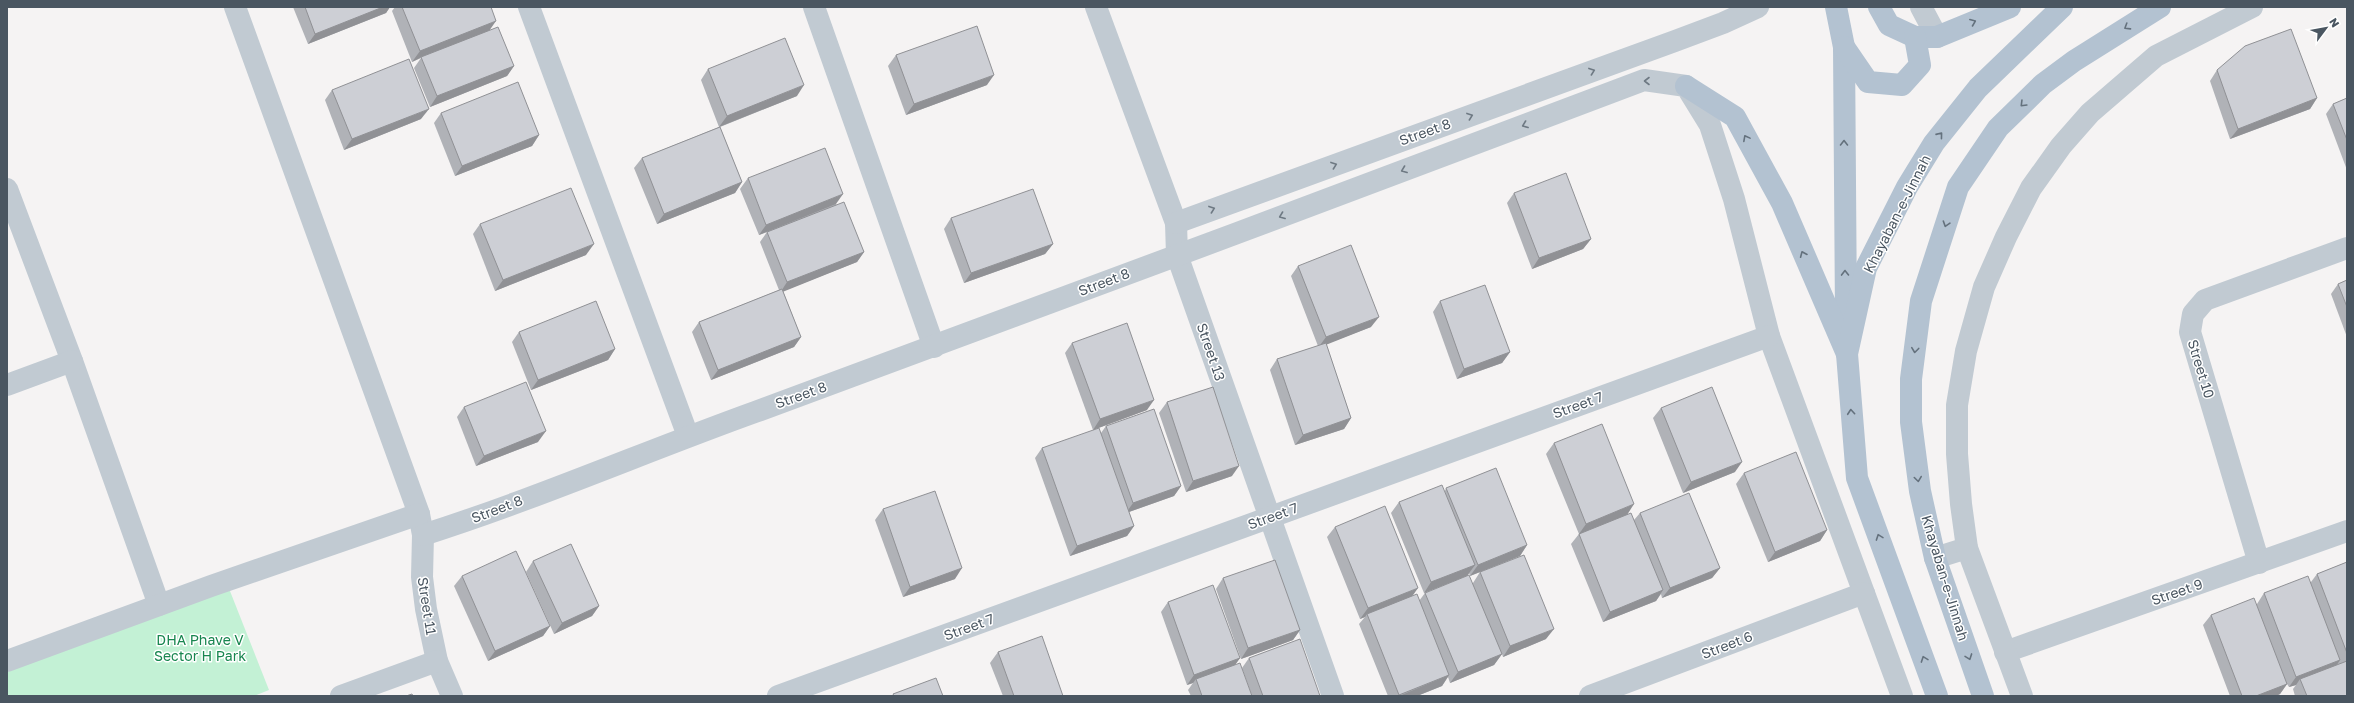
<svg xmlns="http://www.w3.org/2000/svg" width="2354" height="703" font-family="'Golos Text',sans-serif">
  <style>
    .green { fill: #c3f1d5 }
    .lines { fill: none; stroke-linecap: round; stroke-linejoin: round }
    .minor { stroke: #c1cad2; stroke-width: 22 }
    .major { stroke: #b3c2d1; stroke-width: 22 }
    .wall { fill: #b0b2b7 }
    .shaded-wall { fill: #909195 }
    .building { fill: #cdcfd5; stroke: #909195 }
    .oneway { stroke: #64717d }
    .oneway2 { stroke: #6e7983 }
    .labels { text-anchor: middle; stroke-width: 3; stroke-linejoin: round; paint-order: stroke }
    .street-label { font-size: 14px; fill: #4a5661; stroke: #fff }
    .park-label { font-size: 14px; fill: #17864f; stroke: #fff }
  </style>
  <rect width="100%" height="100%" fill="#f5f3f3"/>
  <!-- green -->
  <path class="green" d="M228,586L269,690L254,696H7V672Z"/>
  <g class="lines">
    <!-- minor -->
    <g class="minor">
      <path d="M235,7L419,514L423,535L422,577L426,609L437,661L452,696"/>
      <path d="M529,7L688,436"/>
      <path d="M814,7L934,347"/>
      <path d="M1096,7L1176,223L1177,255L1333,696"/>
      <path d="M1921,7L1937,37"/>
      <path d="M7,189L72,361L159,605"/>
      <path d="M1176,223L1675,41L1723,23L1758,7"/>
      <path d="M7,385L72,361"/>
      <path d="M423,535C536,499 644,452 755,412C1052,304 1348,191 1644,80L1686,86L1710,125L1734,199L1769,336L1902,696"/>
      <path d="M1935,558L1967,548"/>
      <path d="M2259,563L2190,332L2193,314L2205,300L2347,248"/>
      <path d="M2005,652L2347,531"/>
      <path d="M7,661L211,586L419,514"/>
      <path d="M341,696L437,661"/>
      <path d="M778,696L1769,336"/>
      <path d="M1590,696L1864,593"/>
      <path d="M2022,696L1967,548L1961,504L1957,454V405L1966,351L1984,287L2006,237L2031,188L2061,146L2090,113L2156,56L2252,7"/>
    </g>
    <!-- major -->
    <g class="major">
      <path d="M1836,7L1844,47L1846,317"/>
      <path d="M1879,7L1889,25L1915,37H1937L2010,7"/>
      <path d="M1844,47L1868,82L1902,85L1920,65L1915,37"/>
      <path d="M1686,86L1735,117L1782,203L1847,354"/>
      <path d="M1937,696L1857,478L1847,354L1866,268L1907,187L1934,143L1978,88L2062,7"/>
      <path d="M1983,696L1935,558L1920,491L1911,422V379L1921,301L1958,187L1998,128L2043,84L2074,61L2160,7"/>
    </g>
  </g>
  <!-- wall -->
  <g class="wall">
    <path d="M293,7H390L386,13L308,44Z"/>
    <path d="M395,7H491L490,30L514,66L507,76L430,107L414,68L421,58L412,62L392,11Z"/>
    <path d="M896,55L987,85L906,115L888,66Z"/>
    <path d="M708,69L797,96L720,127L742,182L735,193L657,224L634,168L642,158L719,127L701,80Z"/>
    <path d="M2217,70L2317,98L2310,109L2230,139L2210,81Z"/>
    <path d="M332,90L421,119L344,150L325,100Z"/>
    <path d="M2347,98V170L2326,114L2333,104Z"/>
    <path d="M441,113L539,135L532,146L455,176L434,123Z"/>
    <path d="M748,178L836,204L864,252L857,262L783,291L801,337L794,347L711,380L692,332L699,322L779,290L760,242L767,232L759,235L740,189Z"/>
    <path d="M1514,193L1591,239L1583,249L1532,269L1507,203Z"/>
    <path d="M951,218L1053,244L1045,254L964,283L944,229Z"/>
    <path d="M480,224L586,255L495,291L473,234Z"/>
    <path d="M1298,266L1371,327L1326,344L1351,418L1344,429L1295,445L1270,370L1277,359L1318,346L1291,276Z"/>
    <path d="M2347,280V337L2331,294L2338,284Z"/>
    <path d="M1440,301L1510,352L1502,363L1457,379L1433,312Z"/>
    <path d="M519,332L615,349L608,360L531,390L512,342Z"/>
    <path d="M1072,343L1147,410L1093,430L1065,353Z"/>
    <path d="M1167,402L1232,476L1186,492L1159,413Z"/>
    <path d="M464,407L538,442L476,466L457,417Z"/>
    <path d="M1661,408L1735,472L1683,493L1653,418Z"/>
    <path d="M1106,426L1181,486L1174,496L1129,512L1134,526L1127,536L1070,556L1035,458L1042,448L1101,433Z"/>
    <path d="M1554,443L1634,520L1640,513L1720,568L1712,578L1662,598L1661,594L1656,601L1603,622L1571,544L1579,534L1546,454Z"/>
    <path d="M1744,473L1827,530L1820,541L1768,562L1736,484Z"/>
    <path d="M1446,488L1527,545L1520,556L1470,576L1469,573L1467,576L1424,593L1391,513L1399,502L1445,491Z"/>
    <path d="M883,509L955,579L903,597L875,520Z"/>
    <path d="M1335,527L1412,596L1419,601L1425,593L1473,583L1480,572L1546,639L1503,657L1502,654L1494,665L1450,683L1448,677L1442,686L1417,696H1388L1359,624L1365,617L1360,619L1327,537Z"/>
    <path d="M533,561L599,606L592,616L554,634L526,572Z"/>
    <path d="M2347,562V696H2295L2293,689L2296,685L2289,687L2287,684L2280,694L2276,696H2230L2203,625L2211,615L2257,604L2264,593L2311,582L2317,574Z"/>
    <path d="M462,576L550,626L543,636L488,661L454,586Z"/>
    <path d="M1223,578L1300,630L1293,640L1241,659L1216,589Z"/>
    <path d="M1168,602L1240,658L1235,665L1252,696H1191L1188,690L1193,683L1187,685L1161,612Z"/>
    <path d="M998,652L1063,696H1003L990,663Z"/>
    <path d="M1249,658L1320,696H1252L1242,668Z"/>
  </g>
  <!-- shaded-wall -->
  <g class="shaded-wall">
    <path d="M383,7H390L386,13L308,44L315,34Z"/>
    <path d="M496,21L489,31L421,57L420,58L412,62L420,51Z"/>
    <path d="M514,66L507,76L430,107L437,96Z"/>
    <path d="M994,75L987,85L906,115L914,104Z"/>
    <path d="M804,85L797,96L719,127L727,116Z"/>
    <path d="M2317,98L2310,109L2230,139L2238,129Z"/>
    <path d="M429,109L421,119L344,150L352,139Z"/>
    <path d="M539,135L532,146L455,176L462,166Z"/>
    <path d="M742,182L735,193L657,224L664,214Z"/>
    <path d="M843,194L836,204L759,235L766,225Z"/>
    <path d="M1591,239L1583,249L1532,269L1539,258Z"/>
    <path d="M594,244L586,255L495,291L503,280Z"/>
    <path d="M1053,244L1045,254L964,283L971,273Z"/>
    <path d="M864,252L857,262L780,293L787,282Z"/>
    <path d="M1379,317L1371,327L1318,348L1326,337Z"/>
    <path d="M801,337L794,347L711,380L718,370Z"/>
    <path d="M615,349L608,360L531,390L538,380Z"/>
    <path d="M1510,352L1502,363L1457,379L1464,369Z"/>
    <path d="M1154,400L1147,410L1093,430L1100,419Z"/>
    <path d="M1351,418L1344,429L1295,445L1303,435Z"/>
    <path d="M546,431L538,442L476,466L484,456Z"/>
    <path d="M1742,462L1735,472L1683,493L1691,482Z"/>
    <path d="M1239,466L1232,476L1186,492L1193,481Z"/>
    <path d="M1181,486L1174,496L1126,513L1133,503Z"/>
    <path d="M1634,504L1627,515L1579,534L1586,524Z"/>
    <path d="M1134,526L1127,536L1070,556L1077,546Z"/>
    <path d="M1827,530L1820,541L1768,562L1775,552Z"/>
    <path d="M1527,545L1520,556L1470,576L1478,565Z"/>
    <path d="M1475,565L1467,576L1424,593L1431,582Z"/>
    <path d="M962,568L955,579L903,597L910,587Z"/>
    <path d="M1720,568L1712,578L1662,598L1670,588Z"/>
    <path d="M1418,588L1411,598L1367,614L1365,617L1360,619L1368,608Z"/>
    <path d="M1663,590L1656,601L1603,622L1610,612Z"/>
    <path d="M599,606L592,616L554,634L562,623Z"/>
    <path d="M550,626L543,636L488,661L495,651Z"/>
    <path d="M1554,629L1546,639L1503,657L1510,646Z"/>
    <path d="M1300,630L1293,640L1241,659L1248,648Z"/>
    <path d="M1502,654L1494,665L1450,683L1458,672Z"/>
    <path d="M1240,658L1232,669L1196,679L1193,683L1187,685L1194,675Z"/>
    <path d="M2340,660L2333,671L2300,679L2296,685L2289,687L2296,677Z"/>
    <path d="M1449,675L1442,686L1417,696H1399Z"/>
    <path d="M2287,684L2280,694L2276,696H2256Z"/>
  </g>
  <!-- building -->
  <g class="building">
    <path d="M305,7H383L315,34Z"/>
    <path d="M402,7H491L496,21L420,51Z"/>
    <path d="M977,26L994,75L914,104L896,55Z"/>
    <path d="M498,27L514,66L437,96L421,57Z"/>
    <path d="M2291,29L2317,98L2238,129L2217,70L2245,46Z"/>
    <path d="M785,38L804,85L727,116L708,69Z"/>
    <path d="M409,59L429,109L352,139L332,90Z"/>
    <path d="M518,82L539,135L462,166L441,113Z"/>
    <path d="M2347,98V140L2333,104Z"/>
    <path d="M720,127L742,182L664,214L642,158Z"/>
    <path d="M825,148L843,194L766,225L748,178Z"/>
    <path d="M1566,173L1591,239L1539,258L1514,193Z"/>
    <path d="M571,188L594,244L503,280L480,224Z"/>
    <path d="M1033,189L1053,244L971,273L951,218Z"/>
    <path d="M844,202L864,252L787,282L767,232Z"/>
    <path d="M1351,245L1379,317L1326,337L1298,266Z"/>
    <path d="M2347,280V307L2338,284Z"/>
    <path d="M1485,285L1510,352L1464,369L1440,301Z"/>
    <path d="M782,289L801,337L718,370L699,322Z"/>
    <path d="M596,301L615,349L538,380L519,332Z"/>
    <path d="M1127,323L1154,400L1100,419L1072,343Z"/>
    <path d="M1326,343L1351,418L1303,435L1277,359Z"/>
    <path d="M526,382L546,431L484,456L464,407Z"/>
    <path d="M1213,387L1239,466L1193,481L1167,402Z"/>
    <path d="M1712,387L1742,462L1691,482L1661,408Z"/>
    <path d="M1154,409L1181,486L1133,503L1106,426Z"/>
    <path d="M1602,424L1634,504L1586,524L1554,443Z"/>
    <path d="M1099,428L1134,526L1077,546L1042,448Z"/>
    <path d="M1796,452L1827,530L1775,552L1744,473Z"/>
    <path d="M1496,468L1527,545L1478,565L1446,488Z"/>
    <path d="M1442,485L1475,565L1431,582L1399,502Z"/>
    <path d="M935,491L962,568L910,587L883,509Z"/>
    <path d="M1689,493L1720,568L1670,588L1640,513Z"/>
    <path d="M1385,506L1418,588L1368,608L1335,527Z"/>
    <path d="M1631,513L1663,590L1610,612L1579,534Z"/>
    <path d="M571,544L599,606L562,623L533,561Z"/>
    <path d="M516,551L550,626L495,651L462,576Z"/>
    <path d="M1524,555L1554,629L1510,646L1480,572Z"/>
    <path d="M1275,560L1300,630L1248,648L1223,578Z"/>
    <path d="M2347,562V653L2317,574Z"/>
    <path d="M1469,575L1502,654L1458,672L1425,593Z"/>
    <path d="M2308,576L2340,660L2296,677L2264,593Z"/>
    <path d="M1213,585L1240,658L1194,675L1168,602Z"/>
    <path d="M1417,594L1449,675L1399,695L1367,614Z"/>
    <path d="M2254,598L2287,684L2256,696H2242L2211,615Z"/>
    <path d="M1042,636L1063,696H1014L998,652Z"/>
    <path d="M1300,639L1320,696H1263L1249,658Z"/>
    <path d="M2347,661V696H2307L2300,679Z"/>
    <path d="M1240,663L1252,696H1202L1196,679Z"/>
    <path d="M936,678L943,696H894L893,694Z"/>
    <path d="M412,694L413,696H406Z"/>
  </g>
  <!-- one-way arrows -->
  <defs><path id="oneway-chevron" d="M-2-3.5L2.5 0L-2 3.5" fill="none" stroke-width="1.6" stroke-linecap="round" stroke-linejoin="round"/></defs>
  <g class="oneway">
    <use href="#oneway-chevron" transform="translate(1973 22) rotate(-22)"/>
    <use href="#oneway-chevron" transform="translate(2127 27) rotate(148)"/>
    <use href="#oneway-chevron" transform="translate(2023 104) rotate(135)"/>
    <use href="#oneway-chevron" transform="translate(1940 135) rotate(-51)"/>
    <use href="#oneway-chevron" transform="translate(1746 138) rotate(-118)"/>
    <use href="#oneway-chevron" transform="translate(1844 143) rotate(-90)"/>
    <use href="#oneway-chevron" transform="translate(1946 224) rotate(108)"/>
    <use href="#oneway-chevron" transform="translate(1803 254) rotate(-113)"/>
    <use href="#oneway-chevron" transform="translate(1845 273) rotate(-91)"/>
    <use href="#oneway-chevron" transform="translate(1915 350) rotate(97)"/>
    <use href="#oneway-chevron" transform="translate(1851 412) rotate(-95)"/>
    <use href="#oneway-chevron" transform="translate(1918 479) rotate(82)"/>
    <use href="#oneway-chevron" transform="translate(1879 537) rotate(-110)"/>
    <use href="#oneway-chevron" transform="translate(1969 657) rotate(70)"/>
    <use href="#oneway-chevron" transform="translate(1924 659) rotate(-110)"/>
  </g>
  <g class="oneway2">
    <use href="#oneway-chevron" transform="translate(1592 71) rotate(-20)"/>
    <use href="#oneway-chevron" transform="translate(1647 81) rotate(180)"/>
    <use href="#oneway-chevron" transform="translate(1470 116) rotate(-20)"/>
    <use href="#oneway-chevron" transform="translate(1525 125) rotate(159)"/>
    <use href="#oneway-chevron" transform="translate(1334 165) rotate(-20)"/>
    <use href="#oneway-chevron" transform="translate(1404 170) rotate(159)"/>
    <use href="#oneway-chevron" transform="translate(1212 209) rotate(-20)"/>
    <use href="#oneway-chevron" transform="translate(1282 216) rotate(159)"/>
  </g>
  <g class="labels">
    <!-- street labels -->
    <g class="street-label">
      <text transform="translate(1425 132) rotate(-20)" y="5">Street 8</text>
      <text transform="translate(1897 214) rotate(-63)" y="5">Khayaban-e-Jinnah</text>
      <text transform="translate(1104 282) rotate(-21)" y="5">Street 8</text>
      <text transform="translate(1211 352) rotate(71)" y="5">Street 13</text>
      <text transform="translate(2201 369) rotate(73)" y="5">Street 10</text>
      <text transform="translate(801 395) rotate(-20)" y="5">Street 8</text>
      <text transform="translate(1578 405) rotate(-20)" y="5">Street 7</text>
      <text transform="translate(497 509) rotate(-21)" y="5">Street 8</text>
      <text transform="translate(1273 516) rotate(-20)" y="5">Street 7</text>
      <text transform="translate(1945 578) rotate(73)" y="5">Khayaban-e-Jinnah</text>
      <text transform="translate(2177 592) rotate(-19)" y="5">Street 9</text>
      <text transform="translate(427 606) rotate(81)" y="5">Street 11</text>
      <text transform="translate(969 627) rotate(-20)" y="5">Street 7</text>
      <text transform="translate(1727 645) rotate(-21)" y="5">Street 6</text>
    </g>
    <!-- park labels -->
    <g class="park-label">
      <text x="200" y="645">DHA Phave V<tspan x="200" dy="16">Sector H Park</tspan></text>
    </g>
  </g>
  <!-- border -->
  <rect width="2354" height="703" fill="none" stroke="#4a5661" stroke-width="16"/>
  <!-- north arrow -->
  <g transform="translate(2326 28) rotate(58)" stroke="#ffffff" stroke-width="3" paint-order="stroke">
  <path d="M0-3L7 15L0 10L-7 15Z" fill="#4a5661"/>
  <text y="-6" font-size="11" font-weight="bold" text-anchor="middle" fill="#4a5661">N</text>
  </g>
</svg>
